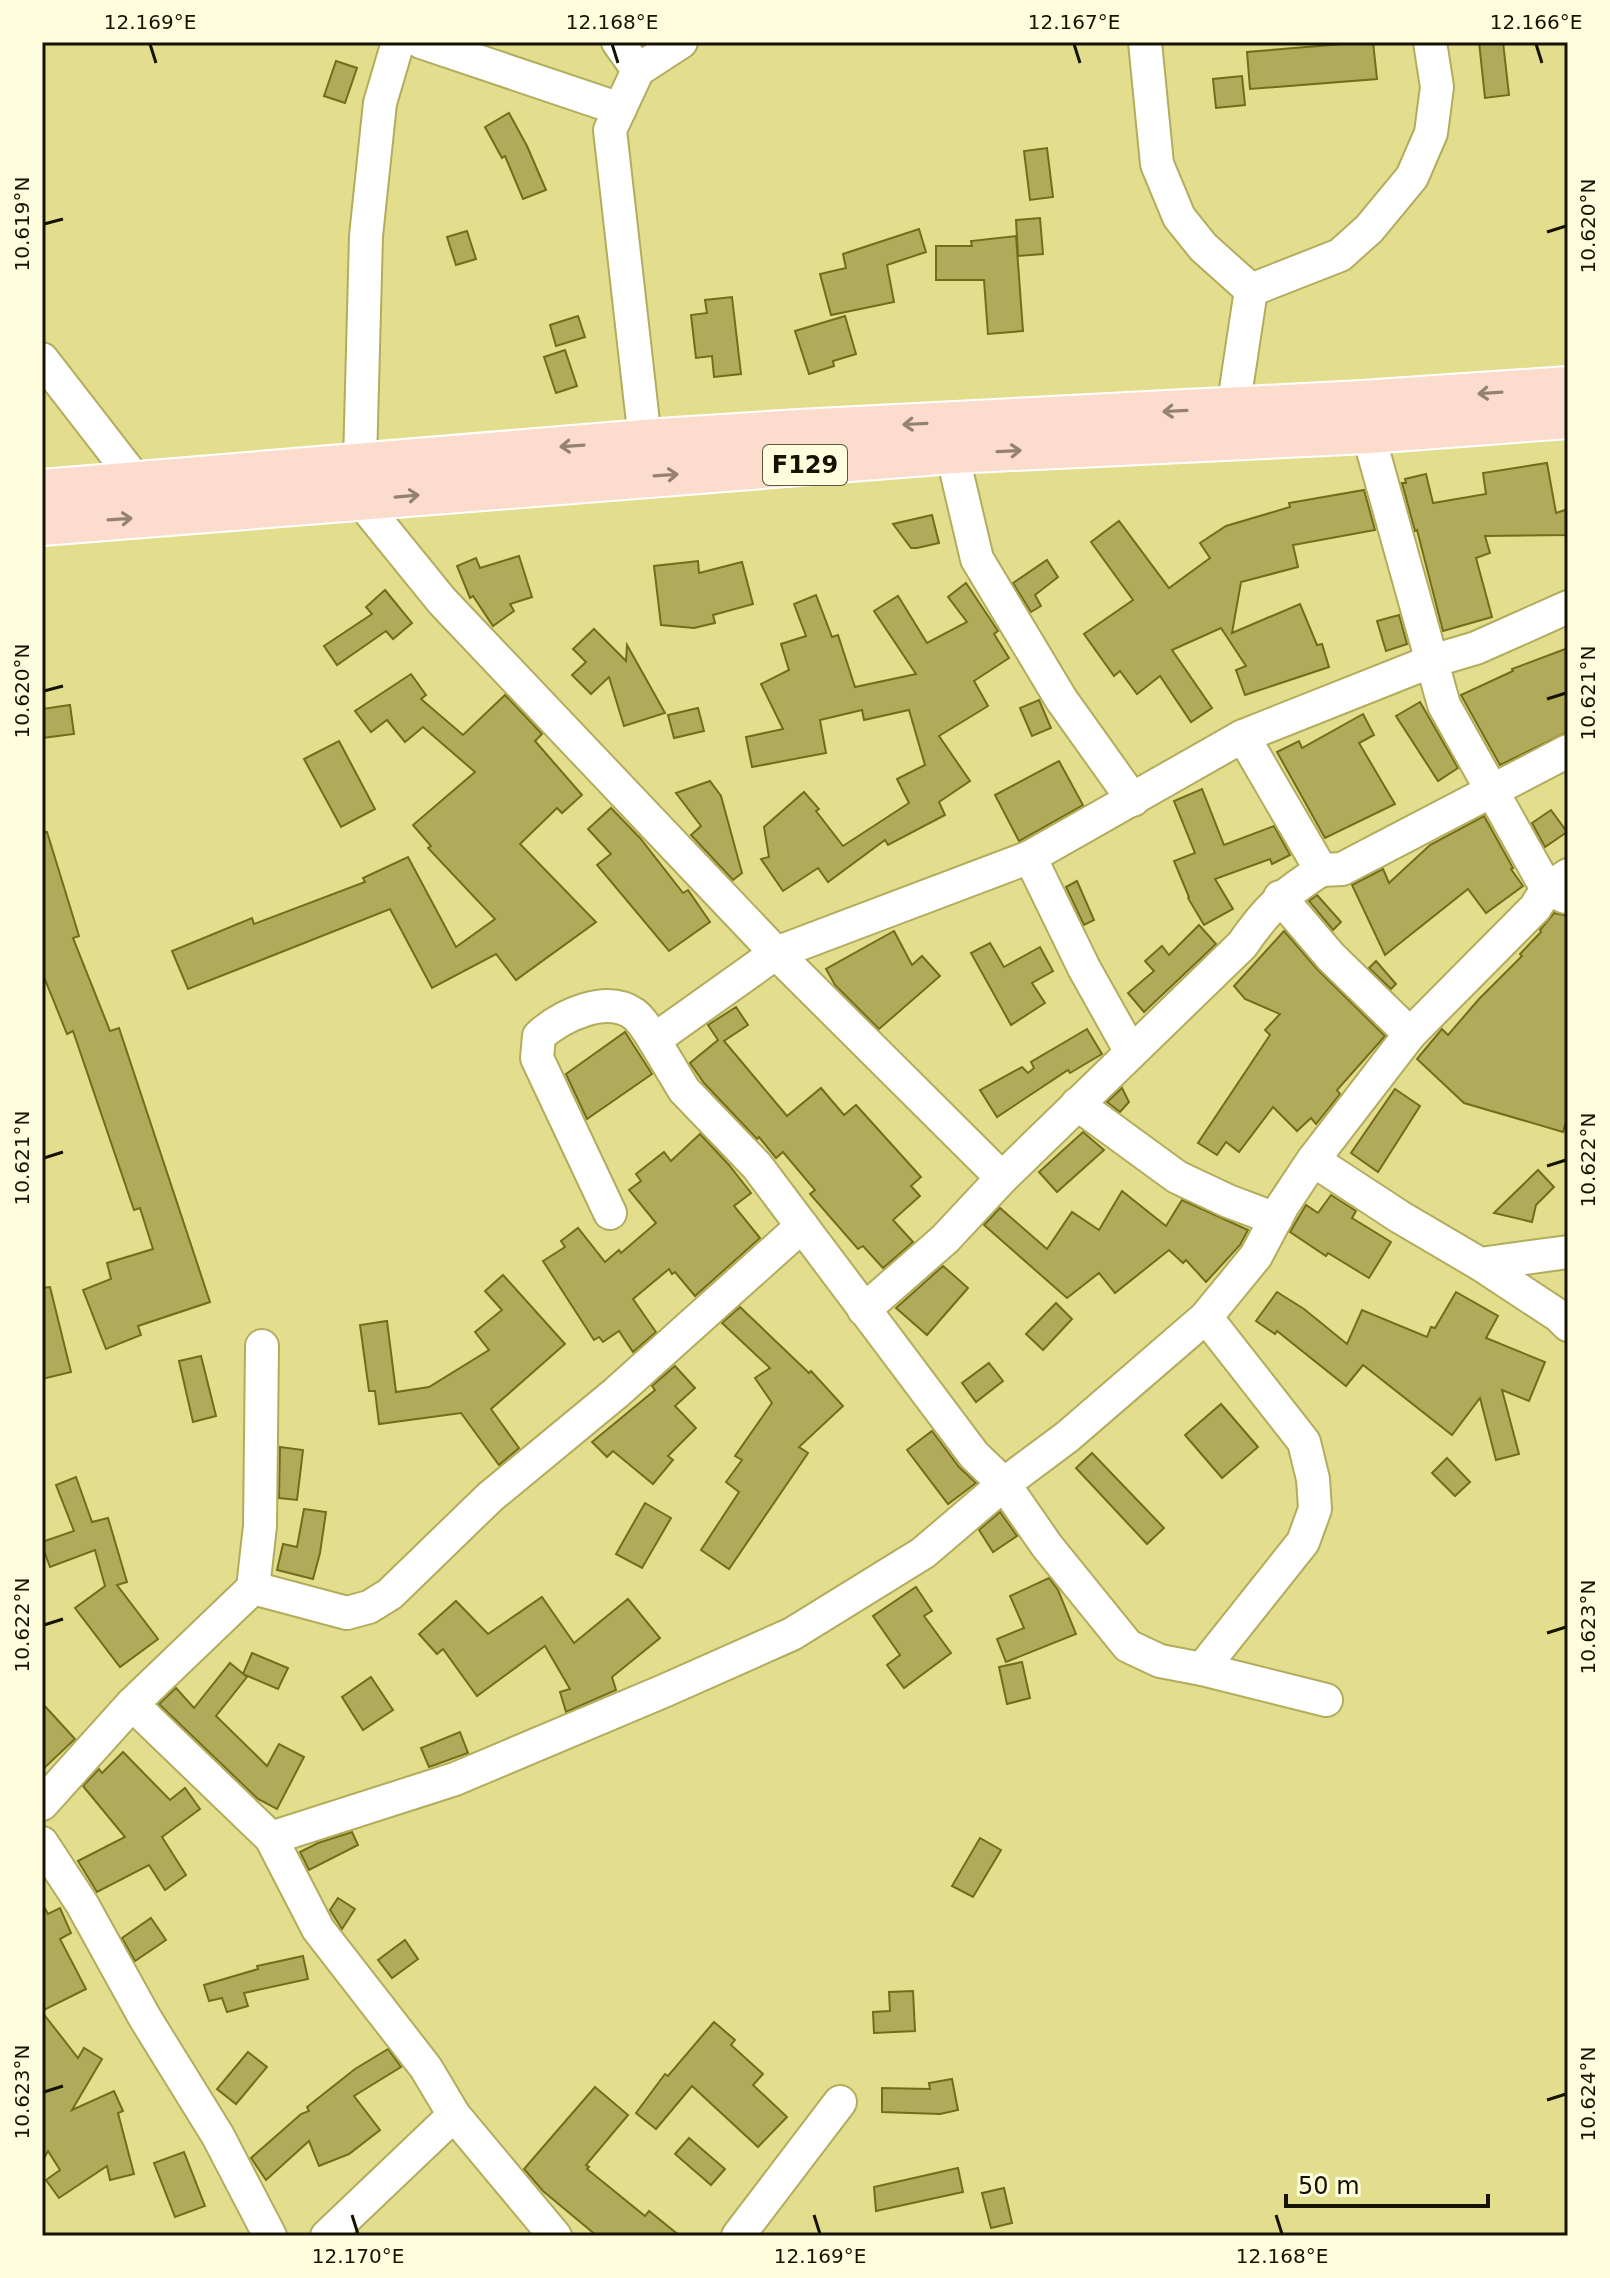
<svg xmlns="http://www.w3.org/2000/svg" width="1610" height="2278" font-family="'DejaVu Sans',sans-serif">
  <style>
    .building { fill: #b0aa5b; stroke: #736d18; stroke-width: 2 }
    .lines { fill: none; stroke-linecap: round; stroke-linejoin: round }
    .minor-casing { stroke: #b2ac5d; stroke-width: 36 }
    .major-casing { stroke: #fff; stroke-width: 44 }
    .minor { stroke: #fff; stroke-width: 32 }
    .major { stroke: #fcdccd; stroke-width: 40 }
    .oneway { stroke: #948271 }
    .ticks { fill: none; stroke: #151300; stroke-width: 3 }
    .labels { text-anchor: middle; stroke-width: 8; stroke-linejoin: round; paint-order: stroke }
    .shield { fill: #fefdde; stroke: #5b5943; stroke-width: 2 }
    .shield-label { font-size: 24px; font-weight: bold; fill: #151300 }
    .neatline { fill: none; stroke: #151300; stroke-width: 3 }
    .ticks-label { font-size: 20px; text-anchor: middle; fill: #151300 }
  </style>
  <rect width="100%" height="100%" fill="#e3de8d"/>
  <!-- building -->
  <g class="building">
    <path d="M1342,42H1373L1377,79L1250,89L1247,52L1342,44Z"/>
    <path d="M1479,42H1503L1509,95L1485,98Z"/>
    <path d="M336,61L357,68L345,103L324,96Z"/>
    <path d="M1242,76L1245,105L1216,108L1213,79Z"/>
    <path d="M509,113L527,146L546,190L523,199L505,156L502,158L485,127Z"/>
    <path d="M1047,148L1053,197L1030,200L1024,151Z"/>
    <path d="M1040,218L1043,254L1018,256L1016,220Z"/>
    <path d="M919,229L926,252L887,265L894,302L831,315L820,274L846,268L843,254Z"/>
    <path d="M467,231L476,259L456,265L447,237Z"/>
    <path d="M1016,236L1023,331L988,334L984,280H936V246H972L971,241Z"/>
    <path d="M732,297L741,374L714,377L712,356L696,358L691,315L707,313L705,300Z"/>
    <path d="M578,316L585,337L556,346L550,325Z"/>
    <path d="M845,316L856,354L833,361L834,366L809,374L795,331Z"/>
    <path d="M565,350L577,386L556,393L544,357Z"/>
    <path d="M1547,463L1556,513L1568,509V535L1485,536L1490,553L1476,558L1492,617L1443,631L1417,530L1415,531L1402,483H1406L1405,479L1426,474L1433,503L1486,494L1483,473Z"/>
    <path d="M1364,490L1375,530L1293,545L1298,567L1241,582L1232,633L1300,604L1317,645L1322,644L1329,667L1245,695L1236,670L1246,666L1221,628L1172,650L1212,708L1191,722L1160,676L1137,694L1120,671L1114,676L1084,634L1133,600L1091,542L1119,521L1169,588L1210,558L1200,543L1226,526L1290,507L1289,503Z"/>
    <path d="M932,515L939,543L917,548H911L893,524Z"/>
    <path d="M519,556L532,597L510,604L514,611L493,626L473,596L470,598L457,566L476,558L480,568Z"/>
    <path d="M1047,560L1058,577L1035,595L1041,606L1031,612L1013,583Z"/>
    <path d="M698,561L699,573L742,562L753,604L713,615L715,623L694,628L661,625L654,566Z"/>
    <path d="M966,583L998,631L994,634L1009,658L974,681L988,706L939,736L970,781L939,802L945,815L888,845L885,840L828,882L818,868L783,891L761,859L769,857L764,827L804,792L819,809L816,811L843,846L909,803L897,779L925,765L909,710L864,720L862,710L820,720L826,753L752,767L746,737L783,729L761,684L789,670L781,644L806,636L794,604L816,595L832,637L838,635L855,687L916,674L874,611L898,596L927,643L967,622L948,597Z"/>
    <path d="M385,590L412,623L393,639L386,631L337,665L324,646L372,614L366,607Z"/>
    <path d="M1399,615L1407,644L1386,651L1377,621Z"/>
    <path d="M594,629L626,661L627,645L665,713L624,726L609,677L591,694L572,675L586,662L573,649Z"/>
    <path d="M1568,648V732L1500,765L1461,695L1513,671L1512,669Z"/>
    <path d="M411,674L426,695L421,699L463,735L505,695L542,734L535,741L582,795L562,813L557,808L520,844L596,922L516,980L496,954L432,988L390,909L188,989L172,951L252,918L254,924L365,882L363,878L408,857L456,947L495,919L428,848L431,846L413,825L475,772L423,727L405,742L387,720L371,732L355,711Z"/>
    <path d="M1039,700L1051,728L1032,736L1020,708Z"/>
    <path d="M1420,702L1458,768L1438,781L1396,716Z"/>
    <path d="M70,705L74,734L42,738V709Z"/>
    <path d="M698,708L704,731L674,738L668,715Z"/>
    <path d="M1363,714L1374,735L1359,743L1395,804L1325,838L1277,752L1299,741L1302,748Z"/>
    <path d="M339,741L375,809L341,827L304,759Z"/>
    <path d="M1059,761L1083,805L1019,841L995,795Z"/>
    <path d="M710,781L721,796L742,873L733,880L691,835L701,826L676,793Z"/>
    <path d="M1202,789L1224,845L1274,826L1290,855L1272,864L1270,859L1215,879L1233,909L1204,925L1188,898L1189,897L1174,861L1195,853L1174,801Z"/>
    <path d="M611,808L640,838L683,893L688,890L710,922L669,951L597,865L611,854L588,829Z"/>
    <path d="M1551,810L1567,832L1545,847L1532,823Z"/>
    <path d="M1484,816L1513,868L1511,869L1523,886L1486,913L1468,889L1385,955L1352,885L1383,869L1389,883L1430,845Z"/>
    <path d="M42,832H47L79,936L73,938L110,1031L119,1028L210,1302L138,1326L141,1335L106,1349L83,1290L111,1279L107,1263L153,1249L140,1208L134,1210L73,1031L67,1034L42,972Z"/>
    <path d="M1077,881L1094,920L1084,925L1066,887Z"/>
    <path d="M1317,895L1341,922L1333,930L1309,901Z"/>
    <path d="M1554,913L1568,916V1114L1563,1132L1464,1103L1417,1059L1442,1029L1448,1035L1479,999L1522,956L1520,954L1541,932L1540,930Z"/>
    <path d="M1199,925L1216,944L1144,1012L1128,993L1154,971L1145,961L1162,946L1169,955Z"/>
    <path d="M894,931L912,965L922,956L940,976L879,1029L835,985L826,969Z"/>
    <path d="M1284,931L1318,970L1385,1036L1337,1090L1340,1094L1316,1124L1311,1118L1297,1131L1273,1107L1239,1152L1226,1142L1217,1155L1198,1143L1270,1035L1265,1030L1280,1014L1245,999L1234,986Z"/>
    <path d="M990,943L1004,967L1040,947L1053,971L1032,983L1045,1003L1011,1025L971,953Z"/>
    <path d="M1376,961L1396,984L1391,989L1369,968Z"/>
    <path d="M736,1007L748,1025L724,1041L787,1116L821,1088L844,1115L856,1105L921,1177L911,1186L920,1196L893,1220L913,1242L883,1268L863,1246L858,1249L810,1194L815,1190L783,1152L776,1158L759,1137L757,1139L704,1083L690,1063L718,1040L708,1025Z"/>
    <path d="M1087,1029L1102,1054L1070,1073L1068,1070L997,1117L980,1090L1022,1067L1028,1073L1034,1068L1031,1062Z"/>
    <path d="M625,1032L652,1074L587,1119L566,1074Z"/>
    <path d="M1122,1088L1129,1102L1120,1112L1107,1102Z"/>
    <path d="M1395,1089L1420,1106L1378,1172L1351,1153Z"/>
    <path d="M1083,1132L1104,1150L1057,1192L1039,1172Z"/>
    <path d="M700,1134L729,1165L751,1193L734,1206L760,1238L695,1296L675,1272L672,1274L669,1269L633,1299L656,1332L633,1352L619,1331L603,1342L599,1337L594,1340L543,1261L565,1247L561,1241L578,1228L605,1262L619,1250L621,1253L656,1223L629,1190L641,1181L636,1174L664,1152L671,1161Z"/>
    <path d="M1538,1170L1554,1187L1536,1205L1532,1222L1494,1213Z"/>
    <path d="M1122,1191L1166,1226L1182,1200L1248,1230L1240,1245L1206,1282L1186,1260L1183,1263L1169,1250L1115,1293L1099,1273L1067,1298L984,1225L1000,1208L1047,1249L1072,1212L1099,1230Z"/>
    <path d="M1331,1195L1356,1211L1352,1218L1391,1242L1369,1278L1328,1253L1326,1256L1290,1232L1306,1205L1318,1213Z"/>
    <path d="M943,1266L968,1288L927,1335L896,1308Z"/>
    <path d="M503,1275L565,1344L491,1409L519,1448L499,1465L461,1413L379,1424L375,1391H369L360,1325L387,1321L396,1392L429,1387L489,1350L475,1332L502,1310L485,1291Z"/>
    <path d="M50,1287L71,1372L42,1379V1288Z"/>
    <path d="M1277,1292L1304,1309L1347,1344L1362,1310L1427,1337L1431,1327L1435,1328L1456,1292L1498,1316L1486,1338L1545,1362L1529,1401L1502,1390L1519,1454L1496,1460L1480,1398L1452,1435L1363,1365L1346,1386L1277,1331L1275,1334L1256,1321Z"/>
    <path d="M1056,1303L1072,1319L1043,1350L1026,1334Z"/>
    <path d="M740,1307L809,1373L811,1371L843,1406L799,1447L808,1453L729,1569L701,1550L739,1492L726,1482L742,1460L735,1456L772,1403L755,1378L770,1368L722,1323Z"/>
    <path d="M201,1356L216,1416L193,1422L179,1361Z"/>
    <path d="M989,1363L1003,1381L976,1402L962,1383Z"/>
    <path d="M675,1366L695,1388L675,1406L696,1428L668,1456L673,1460L653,1484L613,1451L607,1457L592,1442L655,1390L652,1386Z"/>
    <path d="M1221,1404L1258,1447L1222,1478L1185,1435Z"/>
    <path d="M932,1431L959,1467L976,1483L948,1504L907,1450Z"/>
    <path d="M280,1447L303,1450L297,1500L279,1498Z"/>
    <path d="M1092,1453L1164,1528L1147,1544L1076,1468Z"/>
    <path d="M1447,1458L1470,1482L1455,1496L1432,1473Z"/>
    <path d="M76,1477L92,1522L108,1518L127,1582L117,1585L158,1639L120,1667L75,1608L105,1586L95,1550L50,1567L42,1545V1542L74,1531L56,1485Z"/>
    <path d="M645,1503L671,1518L642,1568L616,1554Z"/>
    <path d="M304,1509L326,1512L320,1553L313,1579L277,1570L283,1544L297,1547Z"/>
    <path d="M1000,1512L1017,1536L993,1552L979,1530Z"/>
    <path d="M1049,1578L1058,1590L1076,1634L1006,1662L997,1639L1024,1628L1010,1596Z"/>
    <path d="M916,1587L932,1611L924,1616L951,1653L904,1688L887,1665L900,1655L873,1616Z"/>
    <path d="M542,1597L574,1643L628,1599L660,1638L612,1677L616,1690L566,1712L560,1692L570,1689L545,1646L477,1696L443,1649L437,1654L419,1634L456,1601L488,1634Z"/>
    <path d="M252,1653L288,1668L278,1689L243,1674Z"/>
    <path d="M1022,1662L1030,1698L1007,1704L999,1667Z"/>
    <path d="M230,1663L247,1677L216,1716L267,1766L279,1744L304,1757L277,1809L258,1799L159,1704L176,1688L194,1708Z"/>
    <path d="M371,1677L393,1710L363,1730L342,1697Z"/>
    <path d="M42,1703L75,1739L42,1770Z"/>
    <path d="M460,1732L468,1753L429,1767L421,1748Z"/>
    <path d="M123,1752L170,1800L185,1788L200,1809L162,1837L186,1875L165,1890L149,1865L97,1892L78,1861L125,1837L83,1786L99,1769L102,1773Z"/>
    <path d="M352,1832L358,1845L309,1870L300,1852L318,1843Z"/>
    <path d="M980,1838L1001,1850L973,1897L952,1886Z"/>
    <path d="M338,1898L355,1909L342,1929L330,1910Z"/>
    <path d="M42,1903L48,1914L60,1908L71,1933L60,1939L86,1989L42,2011Z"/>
    <path d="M151,1918L166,1940L135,1961L122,1938Z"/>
    <path d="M405,1940L418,1959L392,1978L378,1960Z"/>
    <path d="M303,1956L308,1979L244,1993L248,2006L227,2012L222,1998L209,2001L204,1985L258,1969L257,1966Z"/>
    <path d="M913,1991L915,2031L874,2033L873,2012L890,2011L889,1992Z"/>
    <path d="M42,2012L78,2058L84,2048L102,2059L72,2110L114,2091L123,2111L118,2113L134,2174L110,2180L107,2166L59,2198L46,2180L60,2170L48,2151L42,2162Z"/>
    <path d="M714,2022L735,2040L731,2045L763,2074L753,2085L787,2117L758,2147L692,2086L656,2129L636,2113L665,2074L668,2076Z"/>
    <path d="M388,2049L401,2067L354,2096L380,2130L349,2154L319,2166L309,2141L266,2180L251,2158L301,2114L309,2111L307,2107L355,2069Z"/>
    <path d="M248,2052L267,2067L236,2104L217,2089Z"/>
    <path d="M952,2079L958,2110L940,2114L882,2112V2088L930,2089L929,2083Z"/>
    <path d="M595,2087L628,2115L586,2165L589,2167L587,2169L645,2216L649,2211L680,2236H597L543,2191L524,2169Z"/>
    <path d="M689,2138L725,2169L711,2185L675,2154Z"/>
    <path d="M184,2152L205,2206L175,2217L154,2163Z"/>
    <path d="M958,2168L963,2192L876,2211L874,2187Z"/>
    <path d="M1004,2188L1012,2223L991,2228L982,2193Z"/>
  </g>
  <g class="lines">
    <defs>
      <g id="minor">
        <path d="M421,42L620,109"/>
        <path d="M618,42L638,70"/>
        <path d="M1145,42L1157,164L1179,217L1203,247L1251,290"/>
        <path d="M42,359L138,483"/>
        <path d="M1227,431L1233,409L1251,290L1340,255L1369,229L1412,177L1431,133L1437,87L1430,42"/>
        <path d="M1368,433L1444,705L1547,889L1565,897"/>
        <path d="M645,440L610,130L638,70L681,42"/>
        <path d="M952,453L977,559L1061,699L1133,800"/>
        <path d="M360,462L366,236L380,103L398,42"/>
        <path d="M360,500L442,601L776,953L1002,1178"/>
        <path d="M1030,857L1084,968L1131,1052"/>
        <path d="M1321,870L1342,869L1568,751"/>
        <path d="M1280,897L1331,957L1410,1034"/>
        <path d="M654,1040L684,1090L757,1166L974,1455L1004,1484L1047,1546L1128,1646L1160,1661L1202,1669L1326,1700"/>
        <path d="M1077,1104L1177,1177L1228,1201L1276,1219"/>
        <path d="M1313,1160L1400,1217L1480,1264L1568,1252"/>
        <path d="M610,1213L537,1058L539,1036C561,1016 606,994 634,1014C642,1020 649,1032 654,1040L776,953L1030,857L1243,736L1432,661L1476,648L1568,607"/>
        <path d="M1480,1264L1559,1316L1568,1325"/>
        <path d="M864,1310L945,1239L1002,1178L1242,945C1268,907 1283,895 1321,870L1243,736"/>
        <path d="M253,1588L347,1613L369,1607L390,1594L490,1497L616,1393L802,1226"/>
        <path d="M1202,1669L1303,1542L1315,1509L1313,1479L1304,1442L1206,1317"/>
        <path d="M132,1704L271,1838L318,1929L426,2068L454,2115L555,2236"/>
        <path d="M42,1804L132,1704L253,1588L260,1526L262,1346"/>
        <path d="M271,1838L455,1779L666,1690L792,1634L923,1553L1004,1484L1067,1437L1206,1317L1256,1256L1283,1205L1313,1160L1410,1034L1535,908L1547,889L1568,875"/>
        <path d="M42,1843L82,1904L145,2018L218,2136L270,2236"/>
        <path d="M327,2236L454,2115"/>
        <path d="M738,2236L840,2102"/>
      </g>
      <g id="major">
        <path d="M42,490L645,440L799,430L1362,401L1568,387"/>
        <path d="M42,525L952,453L1368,433L1568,418"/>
      </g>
    </defs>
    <!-- minor casing -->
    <use href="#minor" class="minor-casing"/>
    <!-- major casing -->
    <use href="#major" class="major-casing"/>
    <!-- minor -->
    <use href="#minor" class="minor"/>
    <!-- major -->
    <use href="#major" class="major"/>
  </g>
  <!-- one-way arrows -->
  <defs><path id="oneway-shaft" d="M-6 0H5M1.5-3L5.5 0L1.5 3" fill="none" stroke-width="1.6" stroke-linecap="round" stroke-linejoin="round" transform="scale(2)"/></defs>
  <g class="oneway">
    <use href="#oneway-shaft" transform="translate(1490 393) rotate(176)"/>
    <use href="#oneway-shaft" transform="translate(1175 411) rotate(177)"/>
    <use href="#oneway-shaft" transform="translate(915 424) rotate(177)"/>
    <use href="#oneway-shaft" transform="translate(572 446) rotate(176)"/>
    <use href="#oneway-shaft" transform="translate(1009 451) rotate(-3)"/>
    <use href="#oneway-shaft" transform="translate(666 475) rotate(-4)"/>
    <use href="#oneway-shaft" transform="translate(407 496) rotate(-5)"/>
    <use href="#oneway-shaft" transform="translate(120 519) rotate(-4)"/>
  </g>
  <!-- ticks -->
  <path class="ticks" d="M150,44L156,63M612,44L618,63M1074,44L1080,63M1536,44L1542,63M44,224L63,219M1547,232L1566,226M44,691L63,686M1547,699L1566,693M44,1158L63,1152M1547,1166L1566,1160M44,1625L63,1619M1547,1633L1566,1627M44,2092L63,2086M1547,2100L1566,2094M352,2215L358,2234M814,2215L820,2234M1276,2215L1282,2234"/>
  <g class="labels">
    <!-- shield labels -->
    <rect class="shield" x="763" y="445" width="84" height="40" rx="6"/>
    <g class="shield-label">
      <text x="805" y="473">F129</text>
    </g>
  </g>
  <!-- border -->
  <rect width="1610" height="2278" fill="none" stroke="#fefdde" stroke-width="88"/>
  <!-- scale -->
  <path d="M1286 2194v12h202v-12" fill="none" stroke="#151300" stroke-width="4"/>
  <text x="1298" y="2194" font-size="24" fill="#151300" stroke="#fefdde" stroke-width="6" paint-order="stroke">50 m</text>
  <rect x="44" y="44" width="1522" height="2190" class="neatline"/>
  <g class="ticks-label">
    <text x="150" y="29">12.169°E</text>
    <text x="612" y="29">12.168°E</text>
    <text x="1074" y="29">12.167°E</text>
    <text x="1536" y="29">12.166°E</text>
    <text transform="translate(22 224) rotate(-90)" y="7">10.619°N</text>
    <text transform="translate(1588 226) rotate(-90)" y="7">10.620°N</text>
    <text transform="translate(22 691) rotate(-90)" y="7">10.620°N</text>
    <text transform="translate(1588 693) rotate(-90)" y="7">10.621°N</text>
    <text transform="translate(22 1158) rotate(-90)" y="7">10.621°N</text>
    <text transform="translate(1588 1160) rotate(-90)" y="7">10.622°N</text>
    <text transform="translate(22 1625) rotate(-90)" y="7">10.622°N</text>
    <text transform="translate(1588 1627) rotate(-90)" y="7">10.623°N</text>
    <text transform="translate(22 2092) rotate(-90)" y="7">10.623°N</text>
    <text transform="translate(1588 2094) rotate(-90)" y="7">10.624°N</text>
    <text x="358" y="2263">12.170°E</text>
    <text x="820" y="2263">12.169°E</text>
    <text x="1282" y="2263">12.168°E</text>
  </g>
</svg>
